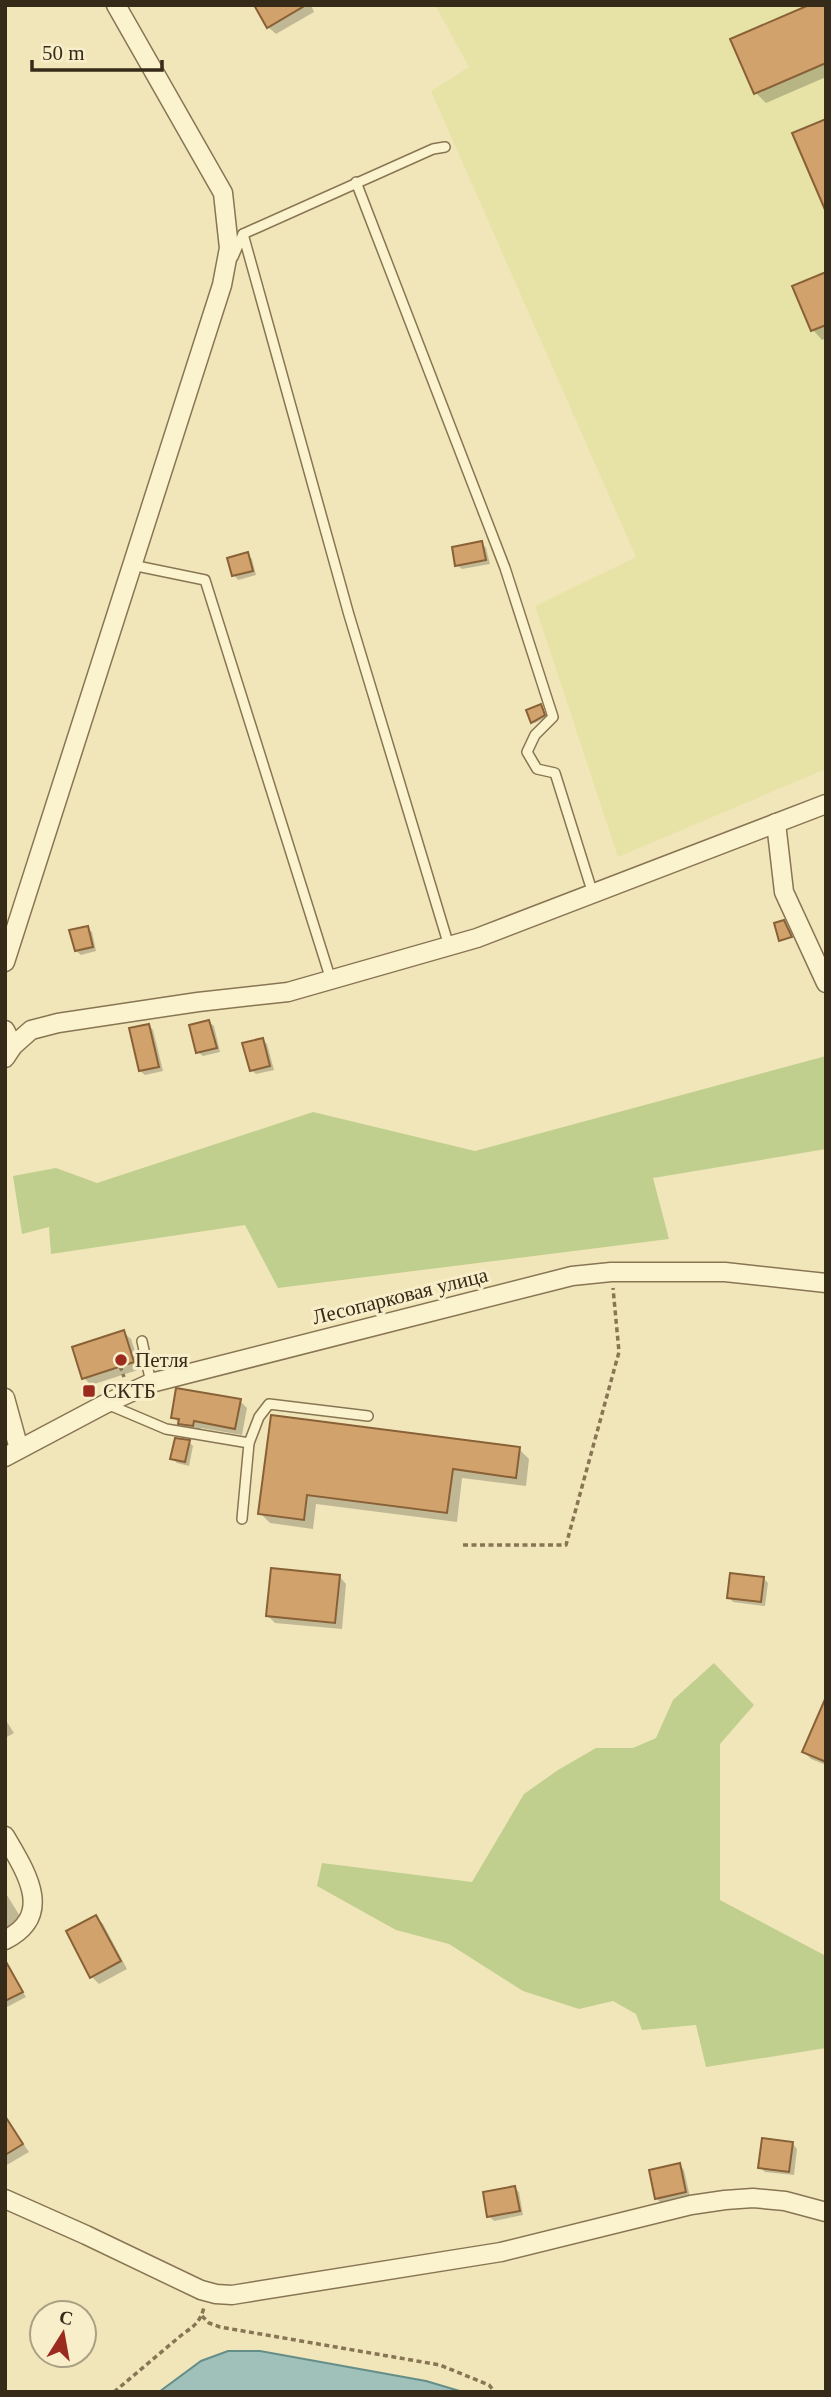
<svg xmlns="http://www.w3.org/2000/svg" width="831" height="2397" font-family="Georgia,serif">
  <style>
    .farmland { fill: #e7e3a7 }
    .green { fill: #c0cf8d }
    .water { fill: #9fc1ba; stroke: #668e89; stroke-width: 2 }
    .shadow { fill: #0003 }
    .building { fill: #d2a26c; stroke: #896137; stroke-width: 2 }
    .lines { fill: none; stroke-linecap: round; stroke-linejoin: round }
    .service-casing { stroke: #887553; stroke-width: 12 }
    .minor-casing { stroke: #887553; stroke-width: 21 }
    .path { stroke: #887553; stroke-width: 3.5; stroke-dasharray: 5 3.5; stroke-linecap: butt }
    .service { stroke: #fbf3cd; stroke-width: 9 }
    .minor { stroke: #fbf3cd; stroke-width: 18 }
    .poi-dot { fill: #9b2b1f; stroke: #f8efca; stroke-width: 2.5 }
    .labels { text-anchor: middle; stroke-width: 6; stroke-linejoin: round; paint-order: stroke }
    .street-label { font-size: 21px; fill: #362a19; stroke: #f8efca }
    .poi-label { font-size: 21px; fill: #362a19; stroke: #f8efca; text-anchor: start }
  </style>
  <rect width="100%" height="100%" fill="#f1e6ba"/>
  <!-- farmland -->
  <path class="farmland" d="M435,5H826V769L618,857L535,606L636,557L431,91L469,67Z"/>
  <!-- green -->
  <g class="green">
    <path d="M826,1056V1149L653,1178L669,1239L278,1288L245,1225L51,1254L49,1227L22,1234L13,1176L56,1168L97,1183L313,1112L475,1151Z"/>
    <path d="M714,1663L754,1705L720,1744V1900L826,1956V2048L706,2067L696,2025L642,2030L636,2014L613,2001L579,2009L523,1991L449,1944L396,1930L317,1886L322,1863L472,1882L524,1794L558,1770L596,1748H633L656,1738L673,1700Z"/>
  </g>
  <!-- water -->
  <path class="water" d="M228,2351H260L426,2381L463,2392H159L201,2361Z"/>
  <!-- shadow -->
  <g class="shadow">
    <path d="M256,5H311L314,12L276,34L268,27Z"/>
    <path d="M826,5V77L766,103L756,93Z"/>
    <path d="M826,274V338L822,340L813,330Z"/>
    <path d="M482,543L486,548L490,564L462,569L457,565Z"/>
    <path d="M247,554L252,559L256,575L238,580L234,575Z"/>
    <path d="M541,706L546,717L535,723L533,722Z"/>
    <path d="M87,928L92,932L96,951L81,955L76,951Z"/>
    <path d="M209,1022L214,1026L220,1052L203,1056L198,1052Z"/>
    <path d="M149,1025L153,1030L163,1071L145,1075L140,1071Z"/>
    <path d="M262,1040L267,1044L274,1070L256,1074L251,1070Z"/>
    <path d="M123,1332L131,1339L141,1369L91,1385L84,1378Z"/>
    <path d="M240,1401L247,1408L242,1435L201,1428L200,1433L187,1431L173,1417Z"/>
    <path d="M273,1417L519,1449L529,1459L526,1486L462,1478L457,1522L316,1504L313,1529L270,1523L260,1513Z"/>
    <path d="M189,1442L193,1446L189,1466L177,1463L172,1458Z"/>
    <path d="M339,1576L346,1584L342,1629L275,1623L268,1616Z"/>
    <path d="M763,1578L768,1583L765,1606L733,1602L729,1597Z"/>
    <path d="M826,1717V1765L811,1759L804,1752Z"/>
    <path d="M5,1719L14,1733L5,1738Z"/>
    <path d="M5,1892L23,1921L5,1930Z"/>
    <path d="M96,1917L103,1924L127,1969L99,1984L92,1977Z"/>
    <path d="M9,1969L26,1997L5,2008V1971Z"/>
    <path d="M5,2117L29,2152L5,2166Z"/>
    <path d="M793,2144L797,2149L794,2175L765,2172L760,2167Z"/>
    <path d="M680,2165L684,2170L690,2197L661,2203L656,2198Z"/>
    <path d="M514,2187L519,2192L523,2215L494,2221L489,2216Z"/>
  </g>
  <!-- building -->
  <g class="building">
    <path d="M254,5H306L267,28Z"/>
    <path d="M809,5H826V63L754,94L730,39Z"/>
    <path d="M826,119V212L792,133Z"/>
    <path d="M826,272V325L811,331L792,286Z"/>
    <path d="M482,541L486,560L455,566L452,547Z"/>
    <path d="M248,552L253,571L232,576L227,558Z"/>
    <path d="M541,704L545,715L531,723L526,710Z"/>
    <path d="M784,920L792,937L779,941L774,923Z"/>
    <path d="M88,926L93,947L75,951L69,930Z"/>
    <path d="M209,1020L217,1048L196,1053L189,1025Z"/>
    <path d="M149,1024L159,1067L139,1071L129,1028Z"/>
    <path d="M263,1038L270,1066L250,1071L242,1043Z"/>
    <path d="M124,1330L134,1362L82,1379L72,1347Z"/>
    <path d="M176,1388L241,1399L235,1429L194,1421L193,1426L178,1424L179,1419L171,1418Z"/>
    <path d="M271,1415L520,1447L516,1478L453,1469L447,1513L307,1495L304,1520L258,1514Z"/>
    <path d="M175,1438L190,1440L185,1462L170,1459Z"/>
    <path d="M271,1568L340,1575L335,1623L266,1616Z"/>
    <path d="M730,1573L764,1577L761,1602L727,1598Z"/>
    <path d="M826,1697V1762L802,1752Z"/>
    <path d="M96,1915L121,1961L90,1978L66,1931Z"/>
    <path d="M5,1960L23,1992L5,2001Z"/>
    <path d="M5,2116L23,2144L5,2155Z"/>
    <path d="M762,2138L793,2142L789,2172L758,2168Z"/>
    <path d="M680,2163L686,2192L655,2199L649,2170Z"/>
    <path d="M515,2186L520,2211L487,2217L483,2192Z"/>
  </g>
  <g class="lines">
    <defs>
      <g id="service">
        <path d="M356,182L505,568L553,717L535,735L527,752L537,769L555,773L593,894"/>
        <path d="M243,234L349,615L449,946"/>
        <path d="M233,257L243,234L433,149L445,147"/>
        <path d="M132,565L205,580L331,980"/>
        <path d="M142,1341L151,1383"/>
        <path d="M107,1404L166,1429L249,1443L242,1519"/>
        <path d="M249,1443L259,1417L269,1404L368,1416"/>
      </g>
      <g id="minor">
        <path d="M776,823L784,892L826,983"/>
        <path d="M5,962L222,285L229,248L223,193L116,5"/>
        <path d="M5,1030L13,1046"/>
        <path d="M5,1058L13,1046L31,1030L58,1023L198,1002L288,992L477,938L826,804"/>
        <path d="M5,1398L19,1449"/>
        <path d="M5,1457L105,1404L151,1383L572,1276L611,1272H725L826,1283"/>
        <path d="M5,1836C26,1872 55,1915 5,1940"/>
        <path d="M5,2199L86,2235L201,2290L216,2294L232,2295L501,2252L691,2205L725,2200L753,2198L785,2201L826,2212"/>
      </g>
    </defs>
    <!-- service casing -->
    <use href="#service" class="service-casing"/>
    <!-- minor casing -->
    <use href="#minor" class="minor-casing"/>
    <!-- path -->
    <g class="path">
      <path d="M120,1366L124,1377"/>
      <path d="M463,1545H566L619,1352L613,1288"/>
      <path d="M202,2316L209,2323L220,2327L440,2365L489,2385L495,2392"/>
      <path d="M114,2392L184,2333C195,2326 201,2320 204,2307"/>
    </g>
    <!-- service -->
    <use href="#service" class="service"/>
    <!-- minor -->
    <use href="#minor" class="minor"/>
  </g>
  <!-- markers -->
  <g class="poi-dot">
    <circle cx="121" cy="1360" r="7"/>
    <rect x="82" y="1384" width="14" height="14" rx="3.5"/>
  </g>
  <g class="labels">
    <!-- street labels -->
    <g class="street-label">
      <text transform="translate(400 1296) rotate(-14)" y="7">Лесопарковая улица</text>
    </g>
    <!-- poi labels -->
    <g class="poi-label">
      <text x="135" y="1367">Петля</text>
      <text x="103" y="1398">СКТБ</text>
    </g>
  </g>
  <!-- border -->
  <rect width="831" height="2397" fill="none" stroke="#362a19" stroke-width="14"/>
  <!-- north arrow -->
  <g transform="translate(63 2334) rotate(11)"><circle r="33" fill="#f8efca" stroke="#aaa083" stroke-width="2"/>
  <path d="M0-5L12 26L0 18L-12 26Z" fill="#9b2b1f"/>
  <text y="-10" font-size="19" font-weight="bold" text-anchor="middle" fill="#362a19">С</text>
  </g>
  <!-- scale -->
  <path d="M32 60v10h130v-10" fill="none" stroke="#362a19" stroke-width="3.5"/>
  <text x="42" y="60" font-size="21" fill="#362a19" stroke="#f8efca" stroke-width="5" paint-order="stroke">50 m</text>
</svg>
